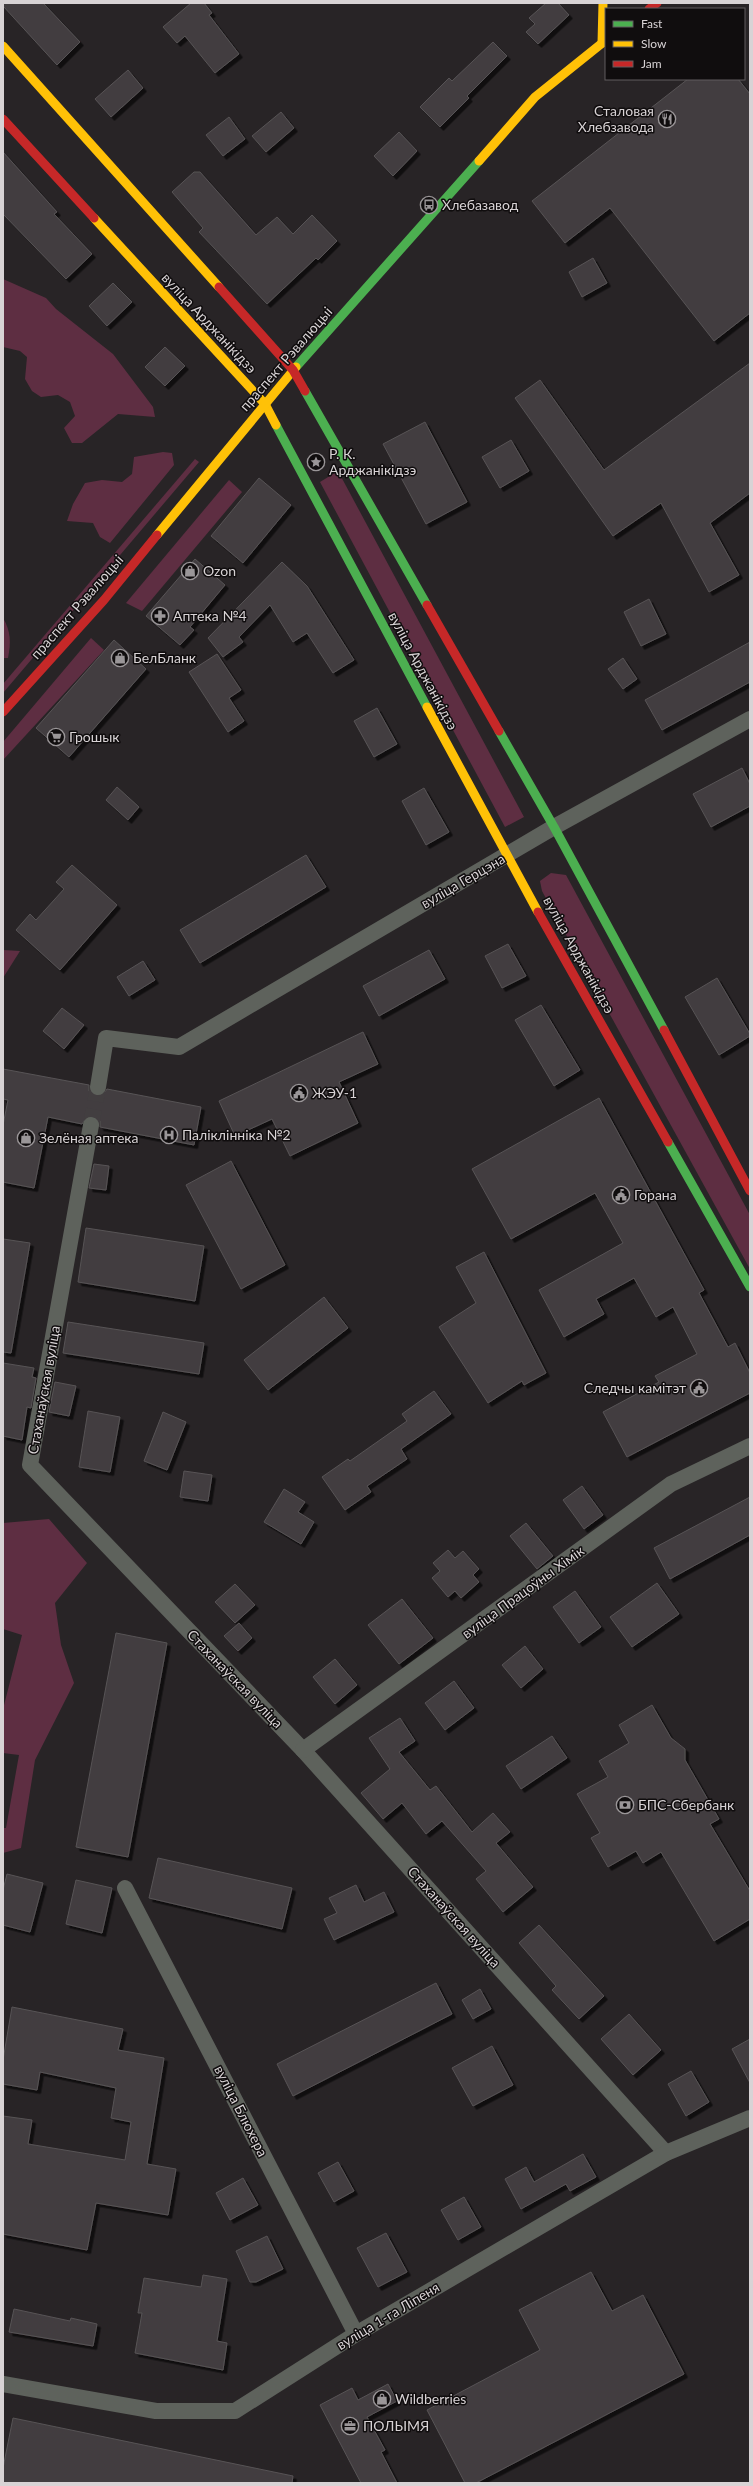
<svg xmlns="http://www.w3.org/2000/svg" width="753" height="2486" font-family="Lato,sans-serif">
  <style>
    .green { fill: #5e2e42 }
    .building { fill: #423e40; stroke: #575355; filter: url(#shadow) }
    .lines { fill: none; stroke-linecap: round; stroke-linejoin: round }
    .street-tunnel { stroke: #423e40; stroke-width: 16; stroke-dasharray: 16 8; stroke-linecap: butt }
    .street { stroke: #5e625c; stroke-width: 16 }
    .fast { stroke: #4caf50; stroke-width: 9 }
    .slow { stroke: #ffc107; stroke-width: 9 }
    .jam { stroke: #c62828; stroke-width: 9 }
    .labels { text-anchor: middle; stroke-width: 3; stroke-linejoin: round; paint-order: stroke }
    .poi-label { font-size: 14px; fill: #d8d3d5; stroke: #100d0e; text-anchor: start }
    .street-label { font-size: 14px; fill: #d8d3d5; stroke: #100d0e }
  </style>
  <defs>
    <filter id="shadow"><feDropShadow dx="3.5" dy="3.5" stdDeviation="0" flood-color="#0009"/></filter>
  </defs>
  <rect width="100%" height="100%" fill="#282426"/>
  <!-- green -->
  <g class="green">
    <path d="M3,279L46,298L56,309L113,354L153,407L155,417L118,414L82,443H72L64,428L75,416L70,402L58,395L41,397L32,391L25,379L27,357L20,351L3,347Z"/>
    <path d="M163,452L172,453L174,465L110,543L100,537L93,523L67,521L73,504L85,483L102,480L122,482L132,474L134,457Z"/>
    <path d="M195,459L199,462L3,693V684Z"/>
    <path d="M338,471L524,817L505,827L320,482Z"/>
    <path d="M229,480L242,492L142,611L126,603Z"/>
    <path d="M3,618C11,631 11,643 8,658H3Z"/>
    <path d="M91,638L104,650L3,760V742Z"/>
    <path d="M551,873L566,875L750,1215V1269L542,891L540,881Z"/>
    <path d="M3,950L20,951L3,978Z"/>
    <path d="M49,1519L87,1563L55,1603L61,1645L74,1683L35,1760L21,1848L3,1853V1828H6L19,1755L3,1753V1709L22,1635L3,1629V1523Z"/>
  </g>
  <!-- building -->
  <g class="building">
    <path d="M3,3H43L80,42L57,65L3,6Z"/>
    <path d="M191,3H204L212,13L209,15L239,54L215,73L185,36L177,43L163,27Z"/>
    <path d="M546,3H558L569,15L538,44L526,32L535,24L529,18Z"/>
    <path d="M493,42L507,56L467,96L469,98L440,127L420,107L449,78L452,81Z"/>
    <path d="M128,70L143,88L111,117L95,99Z"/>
    <path d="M688,79H738L750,94V313L714,341L610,208L565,243L532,201Z"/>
    <path d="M281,112L294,128L266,152L252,136Z"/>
    <path d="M229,117L245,139L223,156L206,135Z"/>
    <path d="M399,132L417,151L393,176L374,156Z"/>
    <path d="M3,152L57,212L54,214L92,254L66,279L3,214Z"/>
    <path d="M194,172H200L256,235L277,217L293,234L312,215L337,241L318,260L316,258L267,304L199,232L203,228L172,192Z"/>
    <path d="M593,258L607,283L582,297L569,272Z"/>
    <path d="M113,283L132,302L107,326L89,306Z"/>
    <path d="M165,347L185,366L165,386L145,367Z"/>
    <path d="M750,363V493L710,523L739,575L709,592L661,503L613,536L515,398L540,380L604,470Z"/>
    <path d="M425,422L467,502L426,524L383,444Z"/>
    <path d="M511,440L529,471L500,488L482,457Z"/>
    <path d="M259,478L291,505L243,563L211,536Z"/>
    <path d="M195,559L225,585L190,627L194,630L180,645L146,616Z"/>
    <path d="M282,562L307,586L354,660L333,673L307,633L293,642L270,605L239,637L243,642L223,657L208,638Z"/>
    <path d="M649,599L666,634L641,646L624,612Z"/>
    <path d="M114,640L146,669L69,757L36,728Z"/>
    <path d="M750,642V682L662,730L645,700Z"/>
    <path d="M217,654L241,690L229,698L244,721L228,732L189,672Z"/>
    <path d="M623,658L637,679L623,689L608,669Z"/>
    <path d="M377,708L397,744L374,757L354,721Z"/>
    <path d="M742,768L750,784V806L711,827L693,794Z"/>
    <path d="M117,787L139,807L128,820L106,800Z"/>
    <path d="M424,788L449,832L426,845L402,801Z"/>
    <path d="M306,855L326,887L200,963L180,930Z"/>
    <path d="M72,865L117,905L60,970L16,930L30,914L36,920L64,889L56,882Z"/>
    <path d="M508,944L526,976L502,988L485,956Z"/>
    <path d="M429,950L445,979L379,1016L363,986Z"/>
    <path d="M143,961L155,980L129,996L117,977Z"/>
    <path d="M717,978L750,1034V1036L719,1055L685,997Z"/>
    <path d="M541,1005L580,1070L554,1086L515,1020Z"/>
    <path d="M62,1008L84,1025L64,1049L43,1031Z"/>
    <path d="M363,1032L378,1064L339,1082L358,1123L290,1156L272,1119L235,1136L219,1101Z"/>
    <path d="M3,1069L89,1085V1091L96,1096H102L107,1089L201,1107L194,1145L100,1127V1121L93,1116H87L82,1124L48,1117L34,1188L3,1182V1125L8,1100L3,1099Z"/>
    <path d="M599,1098L704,1290L699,1293L728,1347L735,1343L750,1373V1393L627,1457L603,1412L659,1382L655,1376L697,1354L673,1307L656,1317L634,1278L596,1299L604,1314L564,1337L539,1290L623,1243L595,1193L511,1239L472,1169Z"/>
    <path d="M231,1161L285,1265L241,1289L186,1185Z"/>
    <path d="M94,1164L109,1166L106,1190L89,1188Z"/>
    <path d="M86,1228L204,1246L195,1301L78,1282Z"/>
    <path d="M3,1239L30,1243L11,1353L3,1352Z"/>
    <path d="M484,1252L546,1373L524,1385L522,1381L488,1403L439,1327L476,1303L456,1267Z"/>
    <path d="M324,1297L348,1328L268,1390L244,1360Z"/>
    <path d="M68,1322L204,1343L199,1374L63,1353Z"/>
    <path d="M3,1363L34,1368L32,1377L36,1378L31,1408L27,1407L22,1440L3,1436Z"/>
    <path d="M55,1382L76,1386L69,1416L49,1412Z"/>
    <path d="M434,1391L451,1414L401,1449L407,1459L367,1486L371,1492L345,1510L322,1477L348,1459L350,1461L407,1421L402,1414Z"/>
    <path d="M88,1411L120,1417L110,1472L79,1467Z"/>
    <path d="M163,1412L186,1422L167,1470L144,1461Z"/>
    <path d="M184,1471L212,1475L208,1501L180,1497Z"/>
    <path d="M582,1486L603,1515L584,1529L563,1500Z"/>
    <path d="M284,1489L305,1502L298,1512L314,1522L301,1544L264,1522Z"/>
    <path d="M750,1497V1535L670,1579L654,1548Z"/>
    <path d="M526,1523L553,1556L537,1569L510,1536Z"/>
    <path d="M448,1550L455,1558L463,1551L479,1569L473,1575L479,1582L461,1598L455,1591L448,1597L432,1578L440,1571L433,1563Z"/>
    <path d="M657,1583L679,1614L632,1647L610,1617Z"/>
    <path d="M235,1584L255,1605L235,1623L215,1602Z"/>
    <path d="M575,1591L601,1627L579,1643L553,1607Z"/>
    <path d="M402,1599L433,1638L399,1664L368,1625Z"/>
    <path d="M239,1623L252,1638L238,1651L224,1636Z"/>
    <path d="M116,1633L167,1643L128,1857L76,1847Z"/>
    <path d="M525,1646L543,1669L521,1688L502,1665Z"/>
    <path d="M335,1659L357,1685L335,1704L313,1677Z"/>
    <path d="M454,1681L474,1708L445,1730L425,1703Z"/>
    <path d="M652,1705L671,1738L685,1749V1760L719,1819L710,1824L750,1891V1919L714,1941L661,1852L643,1863L636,1851L608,1867L591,1838L600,1833L577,1794L608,1777L599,1761L629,1743L619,1725Z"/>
    <path d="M400,1718L415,1741L399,1752L430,1790L436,1786L472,1832L493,1813L510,1832L496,1843L533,1887L503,1912L476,1879L486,1871L442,1821L426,1834L402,1803L383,1819L361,1793L390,1769L369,1738Z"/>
    <path d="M552,1736L567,1758L521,1789L506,1766Z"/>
    <path d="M158,1858L292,1888L282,1929L149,1898Z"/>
    <path d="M7,1874L43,1883L30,1932L3,1925V1890Z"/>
    <path d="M76,1880L112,1888L102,1933L66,1924Z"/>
    <path d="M356,1885L364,1902L384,1892L394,1912L334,1940L324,1919L337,1913L329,1898Z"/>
    <path d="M539,1925L604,1996L579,2019L552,1990L556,1986L519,1943Z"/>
    <path d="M436,1983L452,2014L293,2096L277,2064Z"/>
    <path d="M480,1989L491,2009L473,2019L462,2000Z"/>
    <path d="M12,2007L123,2029L118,2050L164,2058L147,2164L176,2169L168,2215L96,2203L87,2250L3,2234V2116L32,2120L28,2144L125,2160L131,2122L111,2118L116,2088L40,2072L37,2090L3,2084V2060Z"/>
    <path d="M629,2014L661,2050L633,2075L601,2039Z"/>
    <path d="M750,2039V2083L732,2049Z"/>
    <path d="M492,2046L513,2085L473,2106L452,2068Z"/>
    <path d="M691,2071L709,2102L686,2116L668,2084Z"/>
    <path d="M583,2154L596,2177L570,2191L566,2184L521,2209L505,2179L526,2167L534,2182Z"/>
    <path d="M338,2162L354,2191L334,2202L318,2173Z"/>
    <path d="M243,2178L258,2205L230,2220L216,2193Z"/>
    <path d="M464,2197L481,2227L458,2240L441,2210Z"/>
    <path d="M386,2233L407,2272L378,2287L357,2248Z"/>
    <path d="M267,2236L283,2269L256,2282H250L236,2251Z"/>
    <path d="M591,2272L612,2311L643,2295L684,2374L476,2483H465L427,2410L540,2350L519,2310Z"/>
    <path d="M203,2275L227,2279L217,2341L227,2343L223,2370L135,2353L142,2313H138L144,2278L201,2287Z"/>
    <path d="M14,2309L70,2321L71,2318L97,2324L93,2346L9,2332Z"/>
    <path d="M388,2384L397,2401L367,2417L385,2450L381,2452L397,2483H361L320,2405L352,2388L358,2400Z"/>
    <path d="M13,2418L293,2476L292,2483H3V2468Z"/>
  </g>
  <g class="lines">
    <!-- street-tunnel -->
    <path class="street-tunnel" d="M91,1125L98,1087"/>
    <!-- street -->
    <g class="street">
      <path d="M98,1087L106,1038L179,1047L554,827L750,719"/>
      <path d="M91,1125L30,1465L303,1750L666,2153"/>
      <path d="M303,1750L671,1484L750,1446"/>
      <path d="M125,1888L356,2334"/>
      <path d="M3,2384L156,2411H235L356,2334L666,2153L750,2118"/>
    </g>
    <!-- fast -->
    <g class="fast">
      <path d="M296,367L479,161"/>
      <path d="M305,391L427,605"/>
      <path d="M276,425L427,707"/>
      <path d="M499,731L554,827L664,1030"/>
      <path d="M668,1142L750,1287"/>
    </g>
    <!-- slow -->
    <g class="slow">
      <path d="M602,43L603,3"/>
      <path d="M3,46L219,287"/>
      <path d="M479,161L535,97L606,40"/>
      <path d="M94,218L265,404L276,425"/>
      <path d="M157,535L296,367"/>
      <path d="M427,707L538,912"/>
    </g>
    <!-- jam -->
    <g class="jam">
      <path d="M649,9L657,3"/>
      <path d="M3,119L94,218"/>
      <path d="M219,287L293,370L305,391"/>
      <path d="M427,605L499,731"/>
      <path d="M3,712L104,600L157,535"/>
      <path d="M538,912L668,1142"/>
      <path d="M664,1030L750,1191"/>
    </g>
  </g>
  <!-- icons -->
  <defs>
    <symbol id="restaurant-ring" viewBox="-11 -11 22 22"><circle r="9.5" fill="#100d0e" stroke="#9a9698" stroke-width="1.5"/><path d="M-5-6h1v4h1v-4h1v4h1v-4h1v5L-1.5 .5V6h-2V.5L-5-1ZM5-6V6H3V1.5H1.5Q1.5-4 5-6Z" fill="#9a9698"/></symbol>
    <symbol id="bus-ring" viewBox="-11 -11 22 22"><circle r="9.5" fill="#100d0e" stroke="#9a9698" stroke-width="1.5"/><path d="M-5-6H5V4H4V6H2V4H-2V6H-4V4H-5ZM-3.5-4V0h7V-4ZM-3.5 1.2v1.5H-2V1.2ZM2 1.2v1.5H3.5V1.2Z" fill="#9a9698"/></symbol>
    <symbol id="sight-ring" viewBox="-11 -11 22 22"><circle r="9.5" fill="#100d0e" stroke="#9a9698" stroke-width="1.5"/><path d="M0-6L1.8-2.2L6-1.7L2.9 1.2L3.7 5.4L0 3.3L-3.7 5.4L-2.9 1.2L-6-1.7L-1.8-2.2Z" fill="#9a9698"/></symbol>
    <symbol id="shop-ring" viewBox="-11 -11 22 22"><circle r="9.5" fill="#100d0e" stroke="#9a9698" stroke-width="1.5"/><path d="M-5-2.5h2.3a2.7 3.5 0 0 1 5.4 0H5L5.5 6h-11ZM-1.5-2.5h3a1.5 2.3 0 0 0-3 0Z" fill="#9a9698"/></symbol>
    <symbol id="pharmacy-ring" viewBox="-11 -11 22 22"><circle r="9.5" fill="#100d0e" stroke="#9a9698" stroke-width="1.5"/><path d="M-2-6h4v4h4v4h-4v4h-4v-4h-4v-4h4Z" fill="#9a9698"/></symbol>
    <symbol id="supermarket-ring" viewBox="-11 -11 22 22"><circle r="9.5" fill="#100d0e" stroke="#9a9698" stroke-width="1.5"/><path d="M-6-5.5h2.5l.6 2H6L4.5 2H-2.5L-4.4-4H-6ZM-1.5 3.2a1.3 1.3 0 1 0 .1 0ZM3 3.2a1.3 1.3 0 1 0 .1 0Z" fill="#9a9698"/></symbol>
    <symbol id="civic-ring" viewBox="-11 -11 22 22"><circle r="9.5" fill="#100d0e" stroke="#9a9698" stroke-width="1.5"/><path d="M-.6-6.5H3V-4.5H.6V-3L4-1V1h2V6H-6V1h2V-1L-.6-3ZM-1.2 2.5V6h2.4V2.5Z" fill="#9a9698"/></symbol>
    <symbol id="hospital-ring" viewBox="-11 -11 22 22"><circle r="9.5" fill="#100d0e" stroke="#9a9698" stroke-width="1.5"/><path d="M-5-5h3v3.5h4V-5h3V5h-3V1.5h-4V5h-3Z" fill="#9a9698"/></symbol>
    <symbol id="bank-ring" viewBox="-11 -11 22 22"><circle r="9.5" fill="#100d0e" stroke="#9a9698" stroke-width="1.5"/><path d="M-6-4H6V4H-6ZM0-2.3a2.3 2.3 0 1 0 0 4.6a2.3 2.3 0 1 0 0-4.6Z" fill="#9a9698"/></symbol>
    <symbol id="office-ring" viewBox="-11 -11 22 22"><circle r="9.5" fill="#100d0e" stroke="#9a9698" stroke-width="1.5"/><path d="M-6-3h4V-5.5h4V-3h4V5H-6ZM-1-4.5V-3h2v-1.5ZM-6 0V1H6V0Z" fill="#9a9698"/></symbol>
  </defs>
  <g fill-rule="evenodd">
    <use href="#restaurant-ring" x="657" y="109" width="20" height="20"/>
    <use href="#bus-ring" x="419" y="195" width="20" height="20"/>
    <use href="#sight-ring" x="306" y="452" width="20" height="20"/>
    <use href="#shop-ring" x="180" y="561" width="20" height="20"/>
    <use href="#pharmacy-ring" x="150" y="606" width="20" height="20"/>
    <use href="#shop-ring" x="110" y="648" width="20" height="20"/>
    <use href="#supermarket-ring" x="46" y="727" width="20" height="20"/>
    <use href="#civic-ring" x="289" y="1083" width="20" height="20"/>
    <use href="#hospital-ring" x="159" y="1125" width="20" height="20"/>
    <use href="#shop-ring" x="16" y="1128" width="20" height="20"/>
    <use href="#civic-ring" x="611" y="1185" width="20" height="20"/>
    <use href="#civic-ring" x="689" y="1378" width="20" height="20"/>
    <use href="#bank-ring" x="615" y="1795" width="20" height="20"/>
    <use href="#shop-ring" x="372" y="2389" width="20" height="20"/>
    <use href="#office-ring" x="340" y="2416" width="20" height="20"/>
  </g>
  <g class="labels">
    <!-- poi labels -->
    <g class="poi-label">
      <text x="654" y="116" text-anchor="end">Сталовая<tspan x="654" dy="16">Хлебзавода</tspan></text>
      <text x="442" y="210">Хлебазавод</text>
      <text x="329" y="459">Р. К.<tspan x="329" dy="16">Арджанікідзэ</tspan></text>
      <text x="203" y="576">Ozon</text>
      <text x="173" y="621">Аптека №4</text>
      <text x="133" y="663">БелБланк</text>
      <text x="69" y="742">Грошык</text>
      <text x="312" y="1098">ЖЭУ-1</text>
      <text x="182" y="1140">Паліклінніка №2</text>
      <text x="39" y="1143">Зелёная аптека</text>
      <text x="634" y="1200">Горана</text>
      <text x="686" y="1393" text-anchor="end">Следчы камітэт</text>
      <text x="638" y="1810">БПС-Сбербанк</text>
      <text x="395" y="2404">Wildberries</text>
      <text x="363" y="2431">ПОЛЫМЯ</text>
    </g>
    <!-- street labels -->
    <g class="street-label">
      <text transform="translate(209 323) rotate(47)" y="5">вуліца Арджанікідзэ</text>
      <text transform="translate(286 359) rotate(-49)" y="5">праспект Рэвалюцыі</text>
      <text transform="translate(77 607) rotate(-49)" y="5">праспект Рэвалюцыі</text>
      <text transform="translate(423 671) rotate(62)" y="5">вуліца Арджанікідзэ</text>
      <text transform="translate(463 881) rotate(-30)" y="5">вуліца Герцэна</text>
      <text transform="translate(579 955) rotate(61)" y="5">вуліца Арджанікідзэ</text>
      <text transform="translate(44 1390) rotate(-80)" y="5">Стаханаўская вуліца</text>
      <text transform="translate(523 1592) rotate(-36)" y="5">вуліца Працоўны Хімік</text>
      <text transform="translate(235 1679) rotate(46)" y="5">Стаханаўская вуліца</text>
      <text transform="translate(454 1917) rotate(48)" y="5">Стаханаўская вуліца</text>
      <text transform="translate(241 2111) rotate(63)" y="5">вуліца Блюхера</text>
      <text transform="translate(388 2316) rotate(-31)" y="5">вуліца 1-га Ліпеня</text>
    </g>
  </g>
  <!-- border -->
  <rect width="753" height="2486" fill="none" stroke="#d8d3d5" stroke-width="8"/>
  <!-- legend -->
  <rect x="605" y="8" width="140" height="72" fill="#100d0e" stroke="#605c5e"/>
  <rect x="613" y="21" width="20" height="6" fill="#4caf50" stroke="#605c5e"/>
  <text x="641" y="28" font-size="12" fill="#d8d3d5">Fast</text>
  <rect x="613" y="41" width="20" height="6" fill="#ffc107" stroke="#605c5e"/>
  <text x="641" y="48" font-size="12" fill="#d8d3d5">Slow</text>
  <rect x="613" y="61" width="20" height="6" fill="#c62828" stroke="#605c5e"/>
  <text x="641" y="68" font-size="12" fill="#d8d3d5">Jam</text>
</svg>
